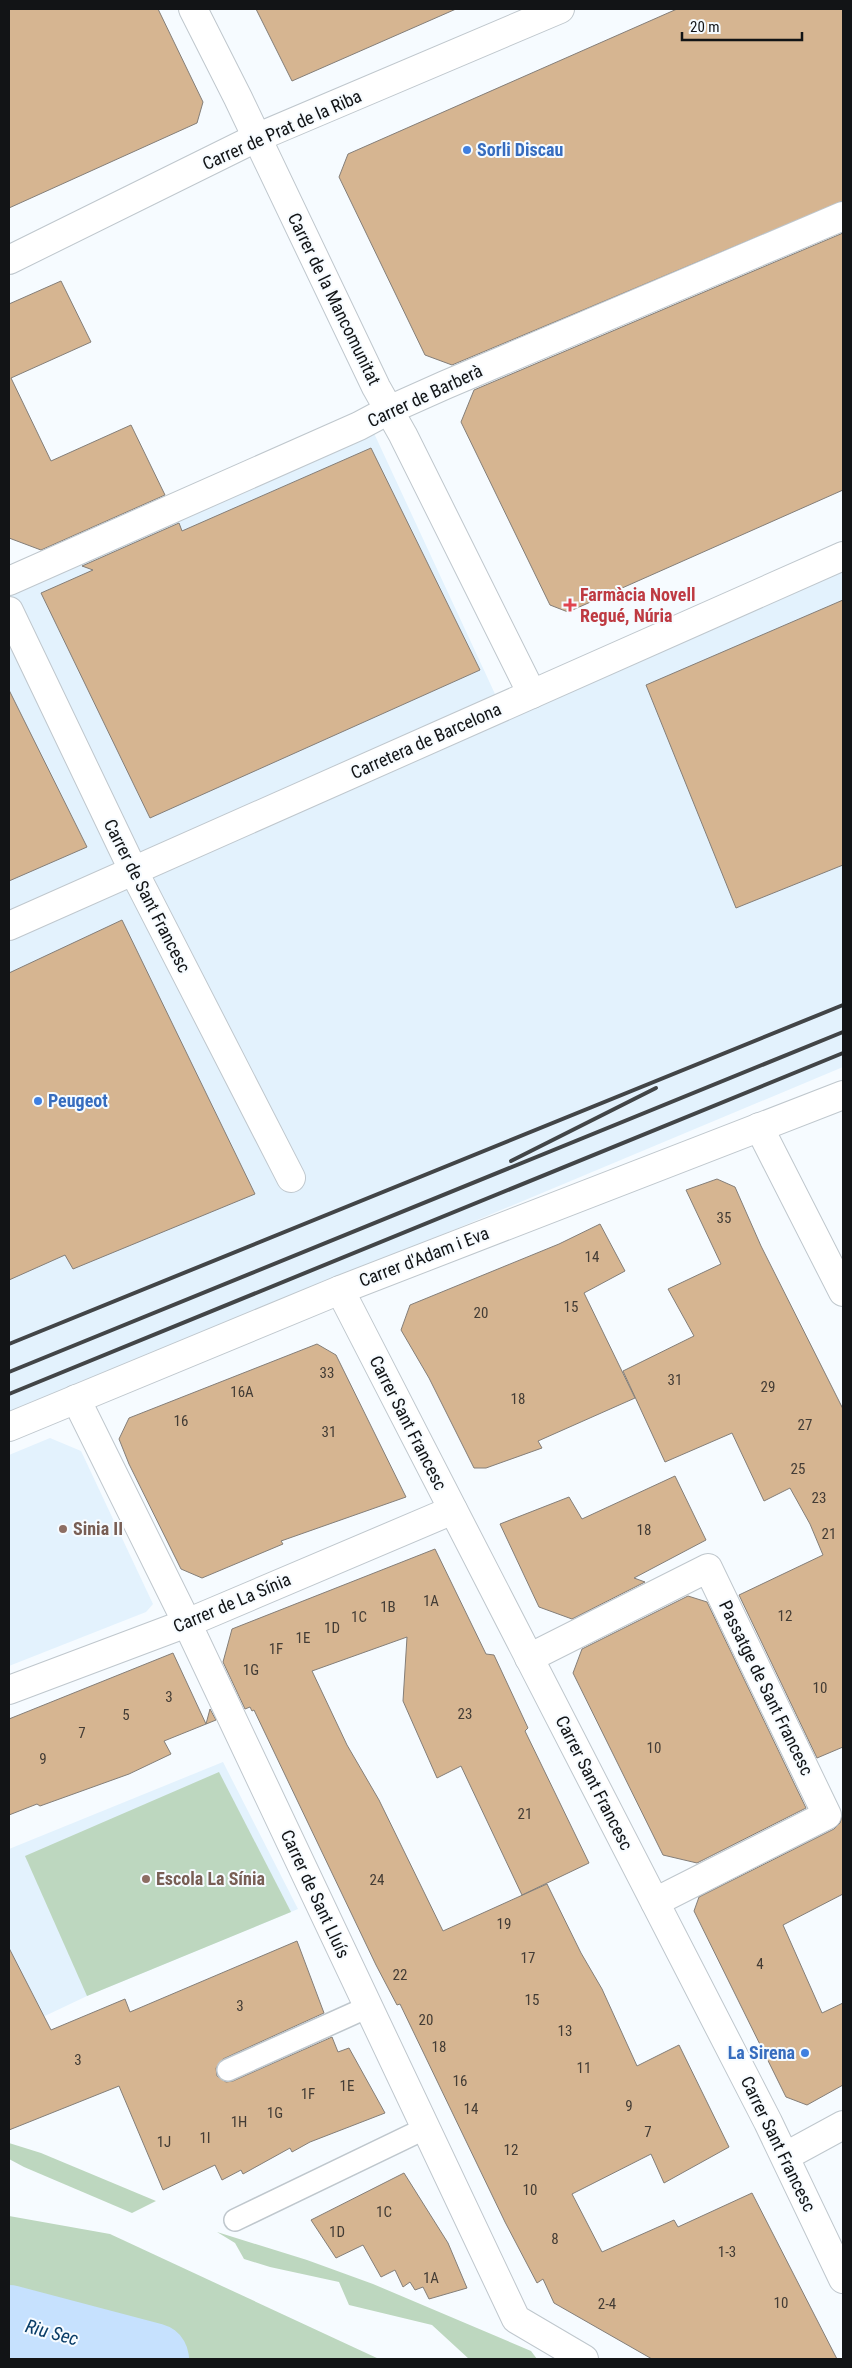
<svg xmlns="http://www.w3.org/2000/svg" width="852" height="2368" font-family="'Roboto Condensed',sans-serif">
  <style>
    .built { fill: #e3f2fd }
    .green { fill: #bdd7bf }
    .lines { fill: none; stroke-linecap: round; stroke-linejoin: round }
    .river { stroke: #c6e1fe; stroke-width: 72 }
    .building { fill: #d6b591; stroke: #847e78 }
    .service-casing { stroke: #bfc7cd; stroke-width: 24 }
    .minor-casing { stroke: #bfc7cd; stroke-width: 30 }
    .secondary-casing { stroke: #bfc7cd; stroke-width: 30 }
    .service { stroke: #fff; stroke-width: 21 }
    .minor { stroke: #fff; stroke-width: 28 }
    .secondary { stroke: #fff; stroke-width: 28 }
    .rail { stroke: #424547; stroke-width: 4 }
    .shop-dot { fill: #3f7fe0; stroke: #f6fbff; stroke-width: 2 }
    .health-dot { fill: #e0444e; stroke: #f6fbff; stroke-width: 2 }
    .education-dot { fill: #8d6e63; stroke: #f6fbff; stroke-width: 2 }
    .labels { text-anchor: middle; stroke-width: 4; stroke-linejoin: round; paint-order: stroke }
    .number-label { font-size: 15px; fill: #433c35 }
    .street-label { font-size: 18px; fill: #121416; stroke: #f6fbff }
    .shop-label { font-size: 18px; font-weight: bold; fill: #366cbe; stroke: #f6fbff; text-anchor: start }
    .health-label { font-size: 18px; font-weight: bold; fill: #be3a42; stroke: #f6fbff; text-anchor: start }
    .education-label { font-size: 18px; font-weight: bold; fill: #785e54; stroke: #f6fbff; text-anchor: start }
    .water-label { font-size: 19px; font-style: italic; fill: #083c67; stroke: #f6fbff }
  </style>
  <rect width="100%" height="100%" fill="#f6fbff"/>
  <!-- built -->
  <g class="built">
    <path d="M366,416L502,709L843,554V1067L9,1416V591Z"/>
    <path d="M50,1438L81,1451L153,1604L146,1612L9,1666V1455Z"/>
    <path d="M223,1762L298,1909L87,1996L9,2033V1849Z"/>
  </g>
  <!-- green -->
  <g class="green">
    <path d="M219,1772L291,1912L87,1996L25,1856Z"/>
    <path d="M9,2143L41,2153L156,2201L132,2213L24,2167L9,2159Z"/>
    <path d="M9,2216L110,2234L379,2359H9Z"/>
    <path d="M217,2232L307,2260L373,2284L531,2351L537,2359H469L432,2325L349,2305L339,2282L270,2267L244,2259L235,2243Z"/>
  </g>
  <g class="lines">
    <!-- river -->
    <path class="river" d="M9,2321L153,2359"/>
  </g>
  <!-- building -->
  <g class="building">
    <path d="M9,9H158L203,102L197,123L9,208Z"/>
    <path d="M256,9H456L292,81Z"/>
    <path d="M677,9H843V201L452,365L425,355L339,177L348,154Z"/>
    <path d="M843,233V490L568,612L550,605L461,422L474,390Z"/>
    <path d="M61,281L91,342L11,378L51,461L131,425L165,495L41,550L9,538V304Z"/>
    <path d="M371,448L480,670L150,818L41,593L93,570L82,566L179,523L182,531Z"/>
    <path d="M843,600V865L736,908L646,685Z"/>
    <path d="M9,690L87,847L9,881Z"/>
    <path d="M122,920L255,1194L73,1269L65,1255L9,1280V973Z"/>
    <path d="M717,1179L735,1187L761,1246L843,1409V1747L817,1758L739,1595L823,1555L810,1524L790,1488L764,1501L732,1433L665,1462L623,1371L694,1336L668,1289L721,1264L686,1190Z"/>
    <path d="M600,1224L625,1271L584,1293L635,1398L538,1441L542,1448L486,1468H474L429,1378L401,1330L410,1305L559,1244Z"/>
    <path d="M317,1344L336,1355L406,1497L281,1541L283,1544L202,1578L181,1569L129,1464L119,1439L129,1418Z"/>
    <path d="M675,1476L706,1540L634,1578L645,1582L572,1619L539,1607L500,1524L569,1497L582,1519Z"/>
    <path d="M435,1549L486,1654L494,1655L528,1728L525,1731L589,1863L522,1895L461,1766L437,1778L403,1701L407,1637L312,1671L347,1745L379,1800L443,1931L547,1884L581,1953L602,1989L637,2066L679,2045L729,2147L664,2183L651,2154L572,2194L602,2252L674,2220L678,2227L752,2193L837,2359H652L554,2303L543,2279L537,2283L505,2222L400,2004L397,2005L376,1965L254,1710L252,1711L250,1707L245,1709L223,1662L232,1629Z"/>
    <path d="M688,1596L707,1602L806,1808L697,1863L663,1855L573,1673L582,1649Z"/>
    <path d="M173,1653L206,1724L210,1709L216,1720L164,1741L171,1754L129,1774L40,1806L37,1804L9,1815V1719Z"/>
    <path d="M843,1813V1894L783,1925L822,2013L843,2003V2085L807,2105L786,2097L694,1911L699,1897L834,1829L840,1823Z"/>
    <path d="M297,1941L324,2013L223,2059L216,2068L217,2076L226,2082L233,2081L332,2037L338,2052L349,2048L385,2113L310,2142L292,2152L290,2148L243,2174L241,2170L222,2180L215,2165L163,2190L119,2086L9,2130V1948L51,2030L125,1999L130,2012Z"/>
    <path d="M404,2173L448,2243L467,2288L429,2299L423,2287L415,2290L410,2282L403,2287L395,2270L381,2277L363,2245L336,2258L311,2220Z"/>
  </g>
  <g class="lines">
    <defs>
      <g id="service">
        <path d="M228,2070L368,2007"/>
        <path d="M235,2220L426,2128"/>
      </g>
      <g id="minor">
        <path d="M193,9L238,98L376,387L403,435L532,694"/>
        <path d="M9,260L256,138L560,9"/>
        <path d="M9,581L359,426L389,410L445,385L843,216"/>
        <path d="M9,611L133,870L291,1178"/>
        <path d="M759,1127L843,1292"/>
        <path d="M340,1290L768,2122L843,2279"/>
        <path d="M76,1399L187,1623L516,2319L584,2359"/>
        <path d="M9,1427L340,1290L843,1095"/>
        <path d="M529,1658L708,1568L827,1815L655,1902"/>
        <path d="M9,1690L187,1623L453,1510"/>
        <path d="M786,2156L843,2125"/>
      </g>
      <path id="secondary" d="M9,926L843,556"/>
    </defs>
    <!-- service casing -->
    <use href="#service" class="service-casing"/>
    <!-- minor casing -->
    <use href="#minor" class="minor-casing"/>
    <!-- secondary casing -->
    <use href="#secondary" class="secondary-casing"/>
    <!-- service -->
    <use href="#service" class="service"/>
    <!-- minor -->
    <use href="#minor" class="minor"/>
    <!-- secondary -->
    <use href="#secondary" class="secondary"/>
    <!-- rail -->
    <g class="rail">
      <path d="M511,1161L656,1088"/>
      <path d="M9,1344L843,1005"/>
      <path d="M9,1372L843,1032"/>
      <path d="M9,1394L843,1053"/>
    </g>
  </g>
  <!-- markers -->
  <g class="shop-dot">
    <circle cx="467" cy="150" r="5"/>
    <circle cx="38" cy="1101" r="5"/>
    <circle cx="805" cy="2053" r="5"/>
  </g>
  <path class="health-dot" d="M567.5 597.5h5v5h5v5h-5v5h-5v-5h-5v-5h5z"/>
  <g class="education-dot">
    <circle cx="63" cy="1529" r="5"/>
    <circle cx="146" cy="1879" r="5"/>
  </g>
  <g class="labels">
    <!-- number labels -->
    <g class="number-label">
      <text x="724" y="1223">35</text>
      <text x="592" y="1262">14</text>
      <text x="571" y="1312">15</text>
      <text x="481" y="1318">20</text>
      <text x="327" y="1378">33</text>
      <text x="675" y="1385">31</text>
      <text x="768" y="1392">29</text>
      <text x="242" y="1397">16A</text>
      <text x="518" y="1404">18</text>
      <text x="181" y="1426">16</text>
      <text x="805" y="1430">27</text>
      <text x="329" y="1437">31</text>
      <text x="798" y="1474">25</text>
      <text x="819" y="1503">23</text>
      <text x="644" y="1535">18</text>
      <text x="829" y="1539">21</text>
      <text x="431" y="1606">1A</text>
      <text x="388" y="1612">1B</text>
      <text x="785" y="1621">12</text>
      <text x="359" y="1622">1C</text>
      <text x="332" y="1633">1D</text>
      <text x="303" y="1643">1E</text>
      <text x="276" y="1654">1F</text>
      <text x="251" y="1675">1G</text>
      <text x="820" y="1693">10</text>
      <text x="169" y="1702">3</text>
      <text x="465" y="1719">23</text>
      <text x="126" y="1720">5</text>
      <text x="82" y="1738">7</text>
      <text x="654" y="1753">10</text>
      <text x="43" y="1764">9</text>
      <text x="525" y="1819">21</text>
      <text x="377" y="1885">24</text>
      <text x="504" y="1929">19</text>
      <text x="528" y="1963">17</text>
      <text x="760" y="1969">4</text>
      <text x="400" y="1980">22</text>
      <text x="532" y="2005">15</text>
      <text x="240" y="2011">3</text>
      <text x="426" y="2025">20</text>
      <text x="565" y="2036">13</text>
      <text x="439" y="2052">18</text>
      <text x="78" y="2065">3</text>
      <text x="584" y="2073">11</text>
      <text x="460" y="2086">16</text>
      <text x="347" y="2091">1E</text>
      <text x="308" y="2099">1F</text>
      <text x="629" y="2111">9</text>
      <text x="471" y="2114">14</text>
      <text x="275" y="2118">1G</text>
      <text x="239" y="2127">1H</text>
      <text x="648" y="2137">7</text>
      <text x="205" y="2143">1I</text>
      <text x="164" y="2147">1J</text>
      <text x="511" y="2155">12</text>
      <text x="530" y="2195">10</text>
      <text x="384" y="2217">1C</text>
      <text x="337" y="2237">1D</text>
      <text x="555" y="2244">8</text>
      <text x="727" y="2257">1-3</text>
      <text x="431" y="2283">1A</text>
      <text x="781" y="2308">10</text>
      <text x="607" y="2309">2-4</text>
    </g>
    <!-- street labels -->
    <g class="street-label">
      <text transform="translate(282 130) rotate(-24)" y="6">Carrer de Prat de la Riba</text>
      <text transform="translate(334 299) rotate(64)" y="6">Carrer de la Mancomunitat</text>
      <text transform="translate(425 396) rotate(-25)" y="6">Carrer de Barberà</text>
      <text transform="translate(426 741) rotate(-24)" y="6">Carretera de Barcelona</text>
      <text transform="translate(147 896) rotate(63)" y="6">Carrer de Sant Francesc</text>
      <text transform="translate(424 1257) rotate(-21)" y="6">Carrer d'Adam i Eva</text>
      <text transform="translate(408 1423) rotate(63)" y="6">Carrer Sant Francesc</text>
      <text transform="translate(232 1603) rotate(-23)" y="6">Carrer de La Sínia</text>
      <text transform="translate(766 1688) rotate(64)" y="6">Passatge de Sant Francesc</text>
      <text transform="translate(594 1783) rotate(63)" y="6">Carrer Sant Francesc</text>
      <text transform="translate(315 1894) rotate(65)" y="6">Carrer de Sant Lluís</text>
      <text transform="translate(778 2144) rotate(64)" y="6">Carrer Sant Francesc</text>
    </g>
    <!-- shop labels -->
    <g class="shop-label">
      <text x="477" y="156">Sorli Discau</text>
      <text x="48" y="1107">Peugeot</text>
      <text x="795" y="2059" text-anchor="end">La Sirena</text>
    </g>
    <!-- health labels -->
    <g class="health-label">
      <text x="580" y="601">Farmàcia Novell<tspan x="580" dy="21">Regué, Núria</tspan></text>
    </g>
    <!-- education labels -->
    <g class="education-label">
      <text x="73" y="1535">Sinia II</text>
      <text x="156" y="1885">Escola La Sínia</text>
    </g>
    <!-- water labels -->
    <g class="water-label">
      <text transform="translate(52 2332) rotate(15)" y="7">Riu Sec</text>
    </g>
  </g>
  <!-- border -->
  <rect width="852" height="2368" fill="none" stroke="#121416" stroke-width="20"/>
  <!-- scale -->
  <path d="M682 32v8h120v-8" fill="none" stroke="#121416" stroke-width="2.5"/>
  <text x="690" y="32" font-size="15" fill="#121416" stroke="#f6fbff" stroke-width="4" paint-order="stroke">20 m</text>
</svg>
